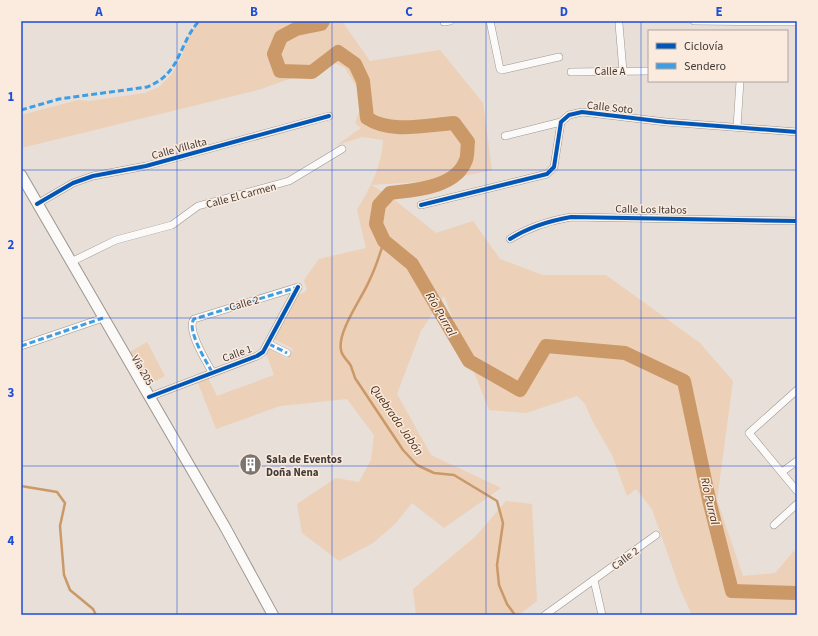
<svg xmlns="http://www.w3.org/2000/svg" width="818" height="636" font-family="'Source Sans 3',sans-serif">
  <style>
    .green { fill: #ecd0b8 }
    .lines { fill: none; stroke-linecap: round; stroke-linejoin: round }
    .stream { stroke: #cb9868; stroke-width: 2.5 }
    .river { stroke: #cb9868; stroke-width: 14 }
    .minor-casing { stroke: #9c9690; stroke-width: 8 }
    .secondary-casing { stroke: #9c9690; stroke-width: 12 }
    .minor { stroke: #fbfaf9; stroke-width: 7 }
    .secondary { stroke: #fbfaf9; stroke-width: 10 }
    .quiet { stroke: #3f9ee2; stroke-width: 3; stroke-dasharray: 6 3; stroke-linecap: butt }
    .cycleway-casing { stroke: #fbebdf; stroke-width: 6 }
    .cycleway { stroke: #0057b8; stroke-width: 4 }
    .grid { fill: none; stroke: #1d4ed8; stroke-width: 1; stroke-opacity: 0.55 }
    .labels { text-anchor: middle; stroke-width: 3; stroke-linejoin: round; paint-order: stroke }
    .street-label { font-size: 11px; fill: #413a36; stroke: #fbebdf }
    .poi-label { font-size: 11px; font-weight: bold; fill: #413a36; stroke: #fbebdf; text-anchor: start }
    .water-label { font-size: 12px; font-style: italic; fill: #4b2e12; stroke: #fbebdf }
    .neatline { fill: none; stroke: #1d4ed8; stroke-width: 1.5 }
    .grid-label { font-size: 13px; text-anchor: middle; font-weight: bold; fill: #1d4ed8 }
  </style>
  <rect width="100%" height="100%" fill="#e7dfd8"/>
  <!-- green -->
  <g class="green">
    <path d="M204,21H342L370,61L440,50L483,103L492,170L444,180L372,185L392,198L436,233L473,221L500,259L543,275H606L700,343L733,381L717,500L743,576L775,573L794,551L797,552V615H692L680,589L652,509L636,489L627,496L612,455L593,422L585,404L577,396L526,413L489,410L444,296L421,331L397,394L431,455L501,488L444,528L412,503L395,524L373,543L339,561L302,533L297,504L336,478L359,482L371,460L374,435L347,399L280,406L216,429L198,383L208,378L217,396L274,375L266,353L269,348L287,359L293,349L274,339L298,295L305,292L307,289L304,280L319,259L366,248L357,210C370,188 382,166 383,140L362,137L337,145L361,128L355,123L364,99L345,68L335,63L258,90L21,148V115L78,100L89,101L145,93L159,87L172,74L182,56L187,37L196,25Z"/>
    <path d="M147,342L165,376L147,385L130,352Z"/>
    <path d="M506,501L532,504L537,601L519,615H416L413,589L476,536Z"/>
  </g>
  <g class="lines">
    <!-- stream -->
    <g class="stream">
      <path d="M384,241C380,254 376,267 370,279C363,297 337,331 341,350C342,357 348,360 351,366C352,370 354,374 355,378L403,450L417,465L434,473L454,475L497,501L503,523L497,565L499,585L507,604L515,615"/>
      <path d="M21,486L57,492L65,503L60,526L64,575L70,590L93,609L96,615"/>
    </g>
    <!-- river -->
    <path class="river" d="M323,21L321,24L296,29L281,37L274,54L280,71L312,72L338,52L355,64L363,81L367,118C391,134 426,125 454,123L468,142C467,147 468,155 466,160C456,188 414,190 390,193L379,205L376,224L384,241L412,264L469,361L520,390L546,346L625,353L684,381L710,504L732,591L797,593"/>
    <defs>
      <g id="minor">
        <path d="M490,21L500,69L502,70L559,57"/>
        <path d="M694,21L797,22"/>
        <path d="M444,22L450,21"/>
        <path d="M619,24L623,71"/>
        <path d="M571,72L649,71"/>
        <path d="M737,127L740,81"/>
        <path d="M505,136L561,122"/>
        <path d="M37,204L73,183L93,176L146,166L329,116"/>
        <path d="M421,205L547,174L554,167L561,122L569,115L582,112L666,122L797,132"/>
        <path d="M510,239C529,227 548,221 571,217L797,221"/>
        <path d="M71,262L116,240L172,225L198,206L289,181L342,149"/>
        <path d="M269,344L287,353"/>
        <path d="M21,346L103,318"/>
        <path d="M212,372C206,361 186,329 194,319L298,287"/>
        <path d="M797,390L749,433L797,491"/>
        <path d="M149,397L257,356L263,352L298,287"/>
        <path d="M782,472L797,461"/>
        <path d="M774,525L797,504"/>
        <path d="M594,580L602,615"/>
        <path d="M545,615L656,535"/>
      </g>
      <path id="secondary" d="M21,175L225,527L273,615"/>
    </defs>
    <!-- minor casing -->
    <use href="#minor" class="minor-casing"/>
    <!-- secondary casing -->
    <use href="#secondary" class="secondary-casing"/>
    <!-- minor -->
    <use href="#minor" class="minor"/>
    <!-- secondary -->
    <use href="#secondary" class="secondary"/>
    <!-- quiet -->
    <g class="quiet">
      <path d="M21,110L59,99L147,87C182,73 177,46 199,21"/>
      <path d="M269,344L287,353"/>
      <path d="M21,346L103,318"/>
      <path d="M212,372C206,361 186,329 194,319L298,287"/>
    </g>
    <defs>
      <g id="cycleway">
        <path d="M37,204L73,183L93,176L146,166L329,116"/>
        <path d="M421,205L547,174L554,167L561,122L569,115L582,112L666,122L797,132"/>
        <path d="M510,239C529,227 548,221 571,217L797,221"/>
        <path d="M149,397L257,356L263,352L298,287"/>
      </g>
    </defs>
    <!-- cycleway casing -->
    <use href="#cycleway" class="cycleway-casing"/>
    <!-- cycleway -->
    <use href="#cycleway" class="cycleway"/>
  </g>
  <!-- grid -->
  <path class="grid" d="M177,21V615M332,21V615M486,21V615M641,21V615M21,170H797M21,318H797M21,466H797"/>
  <!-- icons -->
  <defs>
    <symbol id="building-disc" viewBox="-11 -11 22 22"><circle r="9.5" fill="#7b746f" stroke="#fbebdf"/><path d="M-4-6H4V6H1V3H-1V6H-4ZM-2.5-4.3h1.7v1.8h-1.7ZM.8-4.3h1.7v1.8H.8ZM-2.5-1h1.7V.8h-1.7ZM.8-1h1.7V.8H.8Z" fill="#fff"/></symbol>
  </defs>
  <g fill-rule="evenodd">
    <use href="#building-disc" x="238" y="452" width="25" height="25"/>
  </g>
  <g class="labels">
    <!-- street labels -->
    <g class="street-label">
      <text x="610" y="75">Calle A</text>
      <text transform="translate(610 107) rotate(6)" y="4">Calle Soto</text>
      <text transform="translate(179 148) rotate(-15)" y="4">Calle Villalta</text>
      <text transform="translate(241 195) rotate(-15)" y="4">Calle El Carmen</text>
      <text transform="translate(651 209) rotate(1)" y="4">Calle Los Itabos</text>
      <text transform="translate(244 303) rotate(-16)" y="4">Calle 2</text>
      <text transform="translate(237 353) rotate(-20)" y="4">Calle 1</text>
      <text transform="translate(143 370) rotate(60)" y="4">Vía 205</text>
      <text transform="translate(625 558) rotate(-36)" y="4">Calle 2</text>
    </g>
    <!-- poi labels -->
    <g class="poi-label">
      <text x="266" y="463">Sala de Eventos<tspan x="266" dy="13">Doña Nena</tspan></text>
    </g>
    <!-- water labels -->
    <g class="water-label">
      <text transform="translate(441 314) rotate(60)" y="4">Río Purral</text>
      <text transform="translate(397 420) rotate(55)" y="4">Quebrada Jabón</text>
      <text transform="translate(710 501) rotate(77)" y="4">Río Purral</text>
    </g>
  </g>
  <!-- border -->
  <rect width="818" height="636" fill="none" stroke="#fbebdf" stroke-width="44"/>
  <!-- legend -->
  <rect x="648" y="30" width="140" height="52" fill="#fbebdf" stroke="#b1a49b"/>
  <rect x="656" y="43" width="20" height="6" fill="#0057b8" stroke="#b1a49b"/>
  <text x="684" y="50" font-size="12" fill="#413a36">Ciclovía</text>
  <rect x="656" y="63" width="20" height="6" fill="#3f9ee2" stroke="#b1a49b"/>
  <text x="684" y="70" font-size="12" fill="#413a36">Sendero</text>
  <rect x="22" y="22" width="774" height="592" class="neatline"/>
  <g class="grid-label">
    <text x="99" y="16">A</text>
    <text x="254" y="16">B</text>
    <text x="409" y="16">C</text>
    <text x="564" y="16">D</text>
    <text x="719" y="16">E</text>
    <text x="11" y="101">1</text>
    <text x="11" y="249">2</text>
    <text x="11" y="397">3</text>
    <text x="11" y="545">4</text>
  </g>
</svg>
